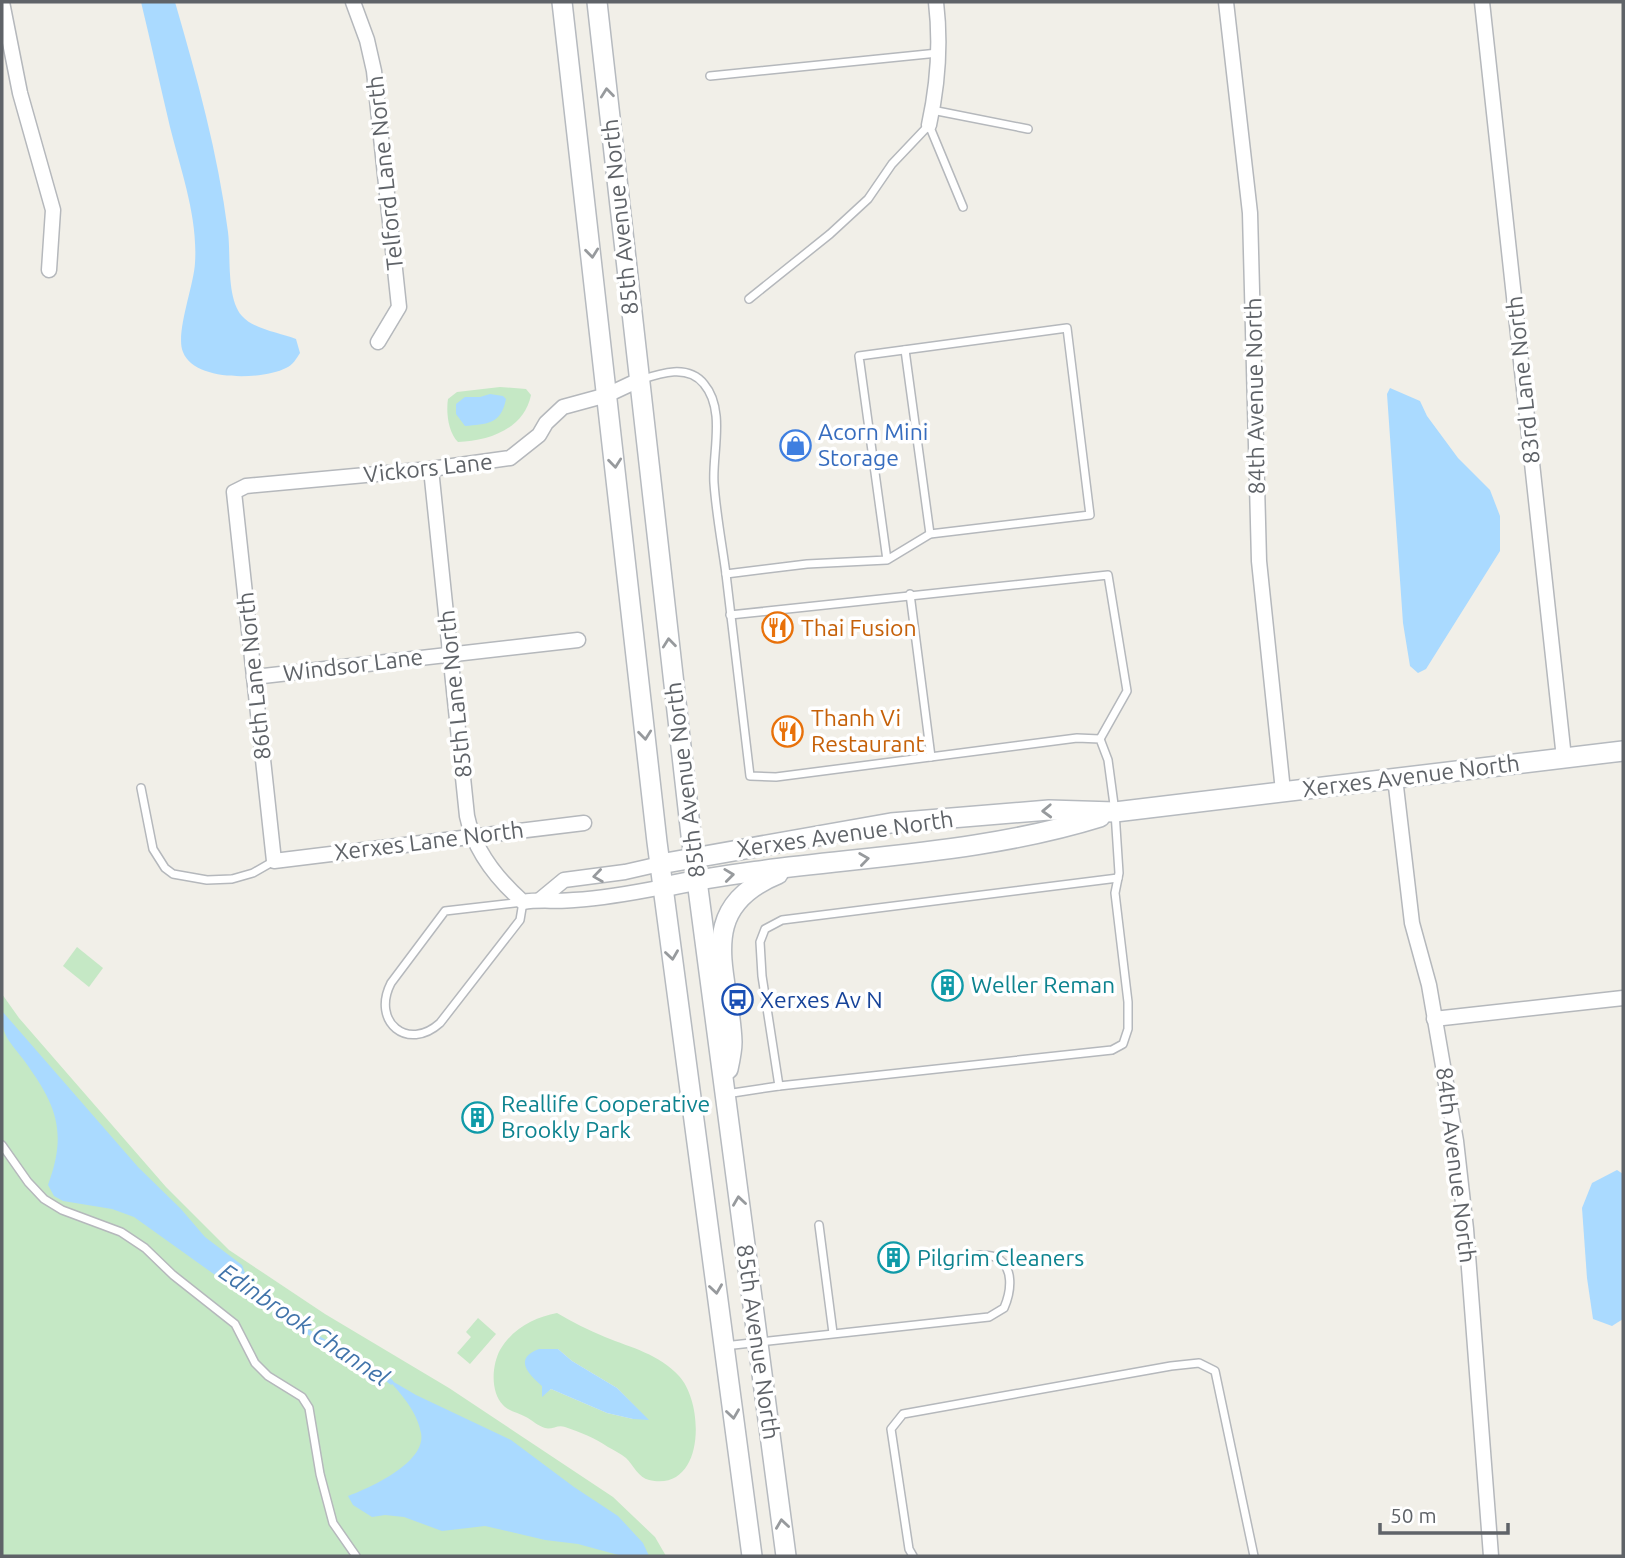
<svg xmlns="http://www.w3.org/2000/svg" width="1625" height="1558" font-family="Ubuntu,sans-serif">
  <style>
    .green { fill: #c5e8c5; fill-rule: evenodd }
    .water { fill: #aadaff }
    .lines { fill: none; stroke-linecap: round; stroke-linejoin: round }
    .stream { stroke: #aadaff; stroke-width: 5 }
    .lane-casing { stroke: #b5b8bc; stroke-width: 10 }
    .street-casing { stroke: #b5b8bc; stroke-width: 17 }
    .secondary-casing { stroke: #b6babf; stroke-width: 22 }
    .lane { stroke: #fff; stroke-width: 7 }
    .street { stroke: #fff; stroke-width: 14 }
    .secondary { stroke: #fff; stroke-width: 19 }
    .oneway { stroke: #979a9d }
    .labels { text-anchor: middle; stroke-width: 7; stroke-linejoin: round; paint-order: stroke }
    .street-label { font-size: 23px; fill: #5f6368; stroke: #fff }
    .shop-label { font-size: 23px; fill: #366cbe; stroke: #fff; text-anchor: start }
    .food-label { font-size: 23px; fill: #c56008; stroke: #fff; text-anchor: start }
    .culture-label { font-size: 23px; fill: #0d838f; stroke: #fff; text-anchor: start }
    .transit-label { font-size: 23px; fill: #164399; stroke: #fff; text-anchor: start }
    .water-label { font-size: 24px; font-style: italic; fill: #4174aa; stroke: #fff }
  </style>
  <rect width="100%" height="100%" fill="#f1efe8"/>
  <!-- green -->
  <g class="green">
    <path d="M500,387L526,389L531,395C524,429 489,441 458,442C448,432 446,412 448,399L457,392Z"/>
    <path d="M77,947L103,968L89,987L63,966Z"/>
    <path d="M2,994L19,1018L166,1187L229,1250L325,1314L449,1388L613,1497L655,1537L666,1556H2Z"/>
    <path d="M557,1313C572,1322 588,1330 605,1337C632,1348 659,1354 679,1376C705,1404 705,1493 649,1480C639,1478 633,1465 626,1458C621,1454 614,1450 608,1447C595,1438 580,1432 565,1427C558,1424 552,1430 545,1428C538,1426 532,1420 526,1417C519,1413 508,1411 503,1405C490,1391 492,1365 500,1350C512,1329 535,1317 557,1313ZM558,1349L572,1361L617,1388L647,1419H633L607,1413L551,1389L542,1396V1386Z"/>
    <path d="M478,1318L496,1334L470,1364L457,1353L471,1337L466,1332Z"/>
  </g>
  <!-- water -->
  <g class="water">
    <path d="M141,2H175C197,78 218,153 228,232C231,255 226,298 242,316C253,329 280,333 296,339L300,353C296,359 293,365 286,368C263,380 194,382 183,352C175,334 194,285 195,263C198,217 181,171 170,127C160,85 151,43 141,2Z"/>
    <path d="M1390,388L1420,401L1427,416L1458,458L1490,490L1500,516V551L1426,669L1418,673L1410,666L1403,623L1387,394Z"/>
    <path d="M490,394L503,396L506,399C501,425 486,424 465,426L456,414V404L465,397H480Z"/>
    <path d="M2,1011L138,1167L181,1209L205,1237L242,1265L257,1305L134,1217L112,1209L63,1201L54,1196L48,1185C68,1131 56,1104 23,1059C8,1039 2,1037 2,1011Z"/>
    <path d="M1617,1170L1623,1174V1319L1612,1326L1593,1319L1587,1278L1582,1208L1592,1183Z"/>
    <path d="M539,1349H558L572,1361L617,1388L649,1420L633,1419L607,1413L551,1389L542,1397V1386C527,1373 514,1358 539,1349Z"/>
    <path d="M387,1378L416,1395L511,1440L574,1487L618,1516L643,1543L649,1556H622L578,1544L545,1540L485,1526L442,1531L404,1517L385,1515L372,1517L353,1505L348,1496C370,1488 427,1462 421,1433C417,1411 401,1394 387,1378Z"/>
  </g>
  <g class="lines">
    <!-- stream -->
    <path class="stream" d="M250,1290C275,1309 299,1327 326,1343C347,1356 372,1365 391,1382"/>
    <defs>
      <g id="lane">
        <path d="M710,76L938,53"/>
        <path d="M932,110L1028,129"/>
        <path d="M749,299L830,234L868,199L892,164L929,125L963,207"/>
        <path d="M905,350L930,534"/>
        <path d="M640,380C661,373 688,364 704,384C726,410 712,453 714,483C716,513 722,544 726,574C734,641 742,708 750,776L776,777L1077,738L1100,739L1108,760L1115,812L1119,873L1115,893L1128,1002V1029L1123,1044L1112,1050L779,1086L726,1094"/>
        <path d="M726,574L807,564L887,560L930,534L1090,515L1067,328L859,356L887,560"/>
        <path d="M910,594L931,757"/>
        <path d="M730,615L1108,575L1127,691L1100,739"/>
        <path d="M141,788L153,849L165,868L173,874L207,880L232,879L253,873L274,861"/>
        <path d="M523,902L520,920L440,1023C408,1052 371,1022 391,983L445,911Z"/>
        <path d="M779,1086L762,976L760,942L765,929L782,920L1118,878"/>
        <path d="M2,1145L28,1182L44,1199L62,1210L121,1232L145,1248L173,1275L235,1324L255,1363L268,1376L302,1397L309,1408L320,1474L333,1523L356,1556"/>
        <path d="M819,1225L833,1333"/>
        <path d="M724,1346L989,1317L1004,1308C1011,1292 1015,1266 995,1257C990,1255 983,1255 978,1255"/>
        <path d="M913,1556L909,1549L891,1429L903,1414L1171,1366L1199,1363L1215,1371L1254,1556"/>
      </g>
      <g id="street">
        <path d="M2,2L20,93L53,210L49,270"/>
        <path d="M353,2L367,40L374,71L399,307L378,342"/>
        <path d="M1226,2L1250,213L1259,561L1283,791"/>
        <path d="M1482,2L1564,758"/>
        <path d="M929,125C938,84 941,44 936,2"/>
        <path d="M431,469L467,816C474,850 497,879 523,902C540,899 556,902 574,900C604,898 633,893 663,887"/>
        <path d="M254,677L578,640"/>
        <path d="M1395,778L1412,923L1429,985L1456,1141L1466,1229L1491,1556"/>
        <path d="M584,823L274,861L234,492L246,486L431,469L510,458L539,435L546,423L563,407L607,395L639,380"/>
        <path d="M541,899L564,880L625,872L660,864"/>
        <path d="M1434,1019L1623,998"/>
      </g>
      <g id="secondary">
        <path d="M562,2L657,842L752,1556"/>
        <path d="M597,2L691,835L786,1556"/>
        <path d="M660,864L891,823L1049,810L1115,812L1623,751"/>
        <path d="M663,887C807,856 959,861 1100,817"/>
        <path d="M728,1069C730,1060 732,1051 732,1042C730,975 691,909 778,874"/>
      </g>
    </defs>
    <!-- lane casing -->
    <use href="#lane" class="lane-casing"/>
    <!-- street casing -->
    <use href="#street" class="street-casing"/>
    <!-- secondary casing -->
    <use href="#secondary" class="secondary-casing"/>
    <!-- lane -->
    <use href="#lane" class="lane"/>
    <!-- street -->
    <use href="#street" class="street"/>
    <!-- secondary -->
    <use href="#secondary" class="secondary"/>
  </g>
  <!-- one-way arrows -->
  <defs><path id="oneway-chevron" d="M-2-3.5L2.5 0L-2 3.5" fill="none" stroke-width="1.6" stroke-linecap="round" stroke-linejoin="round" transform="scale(1.75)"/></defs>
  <g class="oneway">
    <use href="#oneway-chevron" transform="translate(607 93) rotate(-96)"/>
    <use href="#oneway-chevron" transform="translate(592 253) rotate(84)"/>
    <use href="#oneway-chevron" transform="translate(615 463) rotate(84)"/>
    <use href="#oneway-chevron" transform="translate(669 643) rotate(-96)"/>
    <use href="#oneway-chevron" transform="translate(645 735) rotate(84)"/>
    <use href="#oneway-chevron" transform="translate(1047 811) rotate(178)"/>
    <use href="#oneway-chevron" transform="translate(864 859) rotate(-8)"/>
    <use href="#oneway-chevron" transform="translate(729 875) rotate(-7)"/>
    <use href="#oneway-chevron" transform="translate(598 876) rotate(172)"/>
    <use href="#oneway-chevron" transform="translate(672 955) rotate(82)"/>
    <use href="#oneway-chevron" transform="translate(739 1201) rotate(-98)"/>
    <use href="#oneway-chevron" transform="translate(716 1289) rotate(82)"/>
    <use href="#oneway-chevron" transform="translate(733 1414) rotate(82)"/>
    <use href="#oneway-chevron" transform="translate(782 1524) rotate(-98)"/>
  </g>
  <!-- icons -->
  <defs>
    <symbol id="shop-ring" viewBox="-11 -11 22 22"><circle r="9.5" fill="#fff" stroke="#3f7fe0" stroke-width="1.5"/><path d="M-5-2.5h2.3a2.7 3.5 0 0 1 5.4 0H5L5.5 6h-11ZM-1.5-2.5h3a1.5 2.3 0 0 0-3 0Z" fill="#3f7fe0"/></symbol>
    <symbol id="restaurant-ring" viewBox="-11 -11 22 22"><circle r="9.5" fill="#fff" stroke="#e8710a" stroke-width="1.5"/><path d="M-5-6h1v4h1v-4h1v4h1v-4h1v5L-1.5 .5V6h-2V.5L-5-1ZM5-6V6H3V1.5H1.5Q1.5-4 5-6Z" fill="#e8710a"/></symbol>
    <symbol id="building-ring" viewBox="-11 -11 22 22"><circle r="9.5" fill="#fff" stroke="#0f9aa8" stroke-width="1.5"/><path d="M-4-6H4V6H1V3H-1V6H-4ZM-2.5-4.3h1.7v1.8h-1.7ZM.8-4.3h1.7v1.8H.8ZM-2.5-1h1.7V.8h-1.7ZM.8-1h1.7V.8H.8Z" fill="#0f9aa8"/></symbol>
    <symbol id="bus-ring" viewBox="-11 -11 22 22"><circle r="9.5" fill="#fff" stroke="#1a4fb4" stroke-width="1.5"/><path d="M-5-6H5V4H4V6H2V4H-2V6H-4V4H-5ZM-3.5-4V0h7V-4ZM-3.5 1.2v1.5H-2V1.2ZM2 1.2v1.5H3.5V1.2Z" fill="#1a4fb4"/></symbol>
  </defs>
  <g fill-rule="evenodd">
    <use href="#shop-ring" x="778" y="428" width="35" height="35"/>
    <use href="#restaurant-ring" x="760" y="610" width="35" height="35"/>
    <use href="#restaurant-ring" x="770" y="714" width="35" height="35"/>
    <use href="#building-ring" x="930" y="968" width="35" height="35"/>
    <use href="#bus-ring" x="720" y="982" width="35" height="35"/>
    <use href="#building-ring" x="460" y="1100" width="35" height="35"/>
    <use href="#building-ring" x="876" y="1240" width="35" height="35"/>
  </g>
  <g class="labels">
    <!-- street labels -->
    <g class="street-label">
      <text transform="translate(385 173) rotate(-96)" y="8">Telford Lane North</text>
      <text transform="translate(620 217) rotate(-96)" y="8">85th Avenue North</text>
      <text transform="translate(1523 380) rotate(-96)" y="8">83rd Lane North</text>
      <text transform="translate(1255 396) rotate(-91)" y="8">84th Avenue North</text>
      <text transform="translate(428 468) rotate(-6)" y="8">Vickors Lane</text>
      <text transform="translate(353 665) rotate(-7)" y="8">Windsor Lane</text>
      <text transform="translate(254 676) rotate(-96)" y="8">86th Lane North</text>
      <text transform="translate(455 694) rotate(-96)" y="8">85th Lane North</text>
      <text transform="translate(1411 776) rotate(-7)" y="8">Xerxes Avenue North</text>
      <text transform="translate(685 780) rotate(-97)" y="8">85th Avenue North</text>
      <text transform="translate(845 834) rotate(-8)" y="8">Xerxes Avenue North</text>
      <text transform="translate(429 841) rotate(-7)" y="8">Xerxes Lane North</text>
      <text transform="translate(1456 1165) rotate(83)" y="8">84th Avenue North</text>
      <text transform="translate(758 1342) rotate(82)" y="8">85th Avenue North</text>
    </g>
    <!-- shop labels -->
    <g class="shop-label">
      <text x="818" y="440">Acorn Mini<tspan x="818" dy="26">Storage</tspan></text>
    </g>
    <!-- food labels -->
    <g class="food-label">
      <text x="801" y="636">Thai Fusion</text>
      <text x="811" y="726">Thanh Vi<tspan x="811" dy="26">Restaurant</tspan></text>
    </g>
    <!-- culture labels -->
    <g class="culture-label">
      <text x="971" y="993">Weller Reman</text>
      <text x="501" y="1112">Reallife Cooperative<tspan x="501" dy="26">Brookly Park</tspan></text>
      <text x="917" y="1266">Pilgrim Cleaners</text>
    </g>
    <!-- transit labels -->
    <g class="transit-label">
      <text x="760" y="1008">Xerxes Av N</text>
    </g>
    <!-- water labels -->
    <g class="water-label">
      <text transform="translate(304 1325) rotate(34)" y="8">Edinbrook Channel</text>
    </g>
  </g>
  <!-- border -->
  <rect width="1625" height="1558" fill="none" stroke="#5f6368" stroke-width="7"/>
  <!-- scale -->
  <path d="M1380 1523v10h128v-10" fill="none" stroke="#5f6368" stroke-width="3.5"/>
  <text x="1390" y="1523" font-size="21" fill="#5f6368" stroke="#ffffff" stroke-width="5" paint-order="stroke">50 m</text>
</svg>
